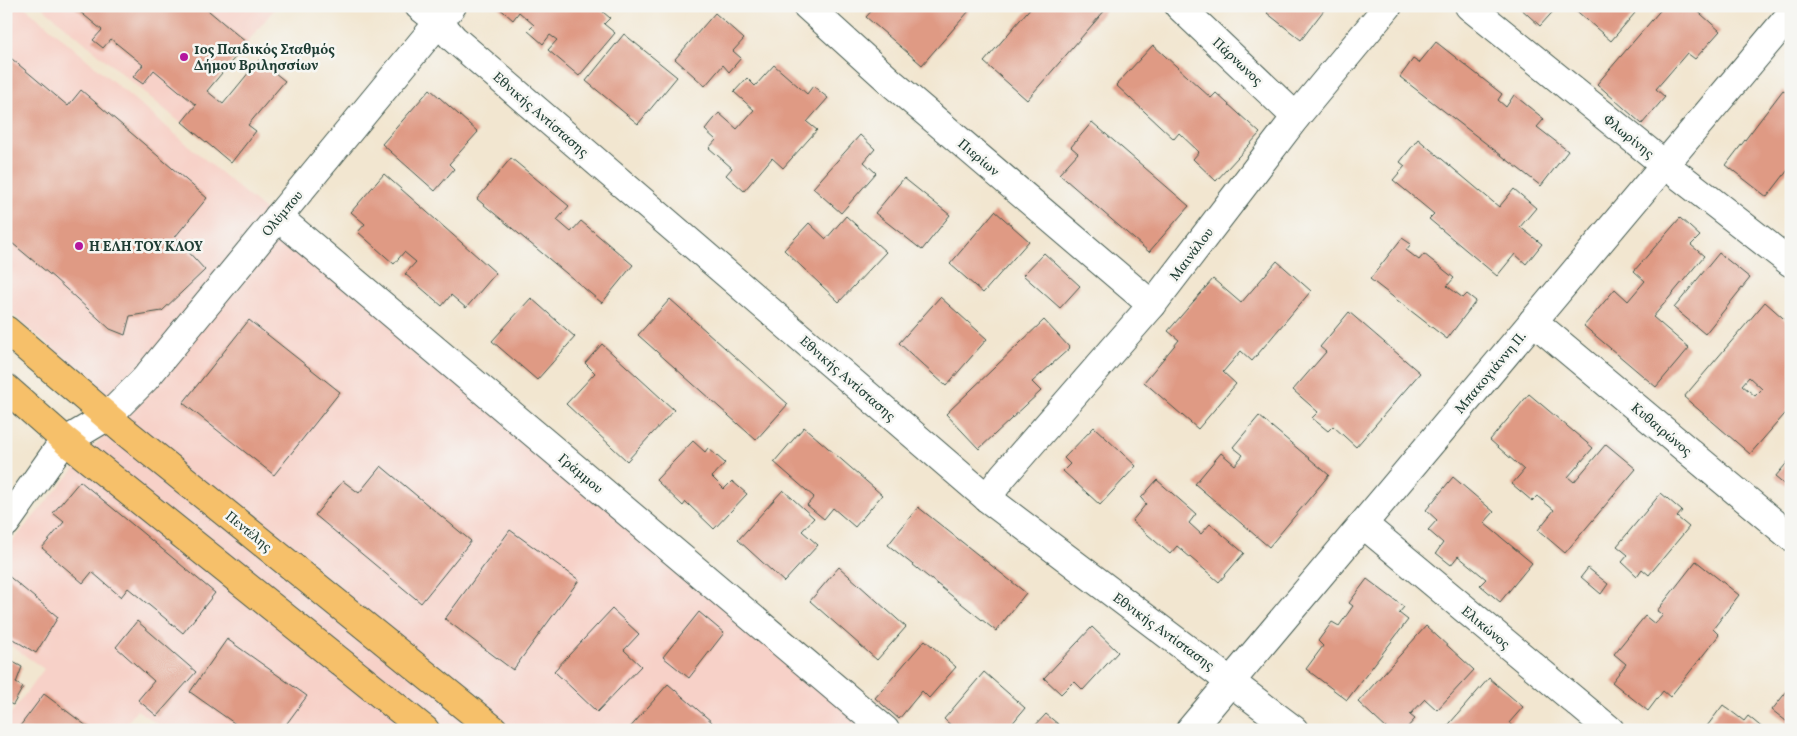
<svg xmlns="http://www.w3.org/2000/svg" width="1797" height="736" font-family="Vollkorn,serif">
  <style>
    .built { fill: #f7d1c8 }
    .building { fill: #df9a84; fill-rule: evenodd }
    .lines { fill: none; stroke-linecap: round; stroke-linejoin: round }
    .minor-casing { stroke: #3f564b; stroke-width: 30 }
    .major-casing { stroke: #3f564b; stroke-width: 30 }
    .minor { stroke: #fff; stroke-width: 28 }
    .major { stroke: #f6c06b; stroke-width: 28 }
    .poi-dot { fill: #b5179e; stroke: #f6f6f2; stroke-width: 2 }
    .labels { text-anchor: middle; stroke-width: 5; stroke-linejoin: round; paint-order: stroke }
    .poi-label { font-size: 14px; font-weight: bold; fill: #1f3d34; stroke: #f6f6f2; text-anchor: start }
    .street-label { font-size: 14px; fill: #1f3d34; stroke: #f6f6f2 }
  </style>
  <rect width="100%" height="100%" fill="#f6f6f2"/>
  <filter id="ink" filterUnits="userSpaceOnUse"><feTurbulence type="fractalNoise" baseFrequency=".02" numOctaves="2"/><feDisplacementMap in="SourceGraphic" scale="10" xChannelSelector="R" yChannelSelector="G"/><feConvolveMatrix kernelMatrix="1 2 1 2 8 2 1 2 1" color-interpolation-filters="sRGB"/></filter>
  <filter id="wash" filterUnits="userSpaceOnUse"><feTurbulence type="fractalNoise" baseFrequency=".0096" numOctaves="4" result="noise"/><feDisplacementMap in="SourceGraphic" scale="20" xChannelSelector="R" yChannelSelector="G"/><feGaussianBlur stdDeviation="1.12" result="paint"/><feColorMatrix in="noise" values="0 0 0 0 0 0 0 0 0 0 0 0 0 0 0 0 0 1.4 0 .05"/><feComposite in="paint" operator="in"/></filter>
  <g filter="url(#wash)">
    <rect width="100%" height="100%" fill="#f2e6d0"/>
    <!-- built -->
    <g class="built">
      <path d="M6,6H24L878,730H166L137,710L122,730H6V720L44,669L6,642V549L125,410L6,309Z"/>
      <path d="M41,6H277L181,123Z"/>
    </g>
    <g id="blocks">
      <!-- building -->
      <g class="building">
        <path d="M73,6H203L247,43L207,91L223,104L259,60L285,81L248,125L256,131L231,163L182,122L196,105L154,70L143,84L133,77L143,65L111,39L103,48L93,40L102,30Z"/>
        <path d="M497,6H596L610,18L604,24L615,33L579,76L548,50L557,40L550,35L543,44L528,31L534,25L519,12L513,20Z"/>
        <path d="M876,6H964L969,11L922,65L866,17Z"/>
        <path d="M1032,6H1102L1106,9L1027,100L984,62Z"/>
        <path d="M1273,6H1327L1301,40L1267,13Z"/>
        <path d="M1518,6H1558L1540,26Z"/>
        <path d="M1571,6H1627L1635,13L1611,41Z"/>
        <path d="M1664,6H1692L1720,31L1695,59L1687,53L1656,89L1665,97L1642,124L1597,84Z"/>
        <path d="M715,13L744,39L733,51L741,58L729,72L723,65L705,86L675,59Z"/>
        <path d="M624,34L677,77L638,124L586,81Z"/>
        <path d="M1436,42L1502,94L1498,100L1506,107L1514,95L1544,119L1537,127L1568,151L1541,186L1400,77L1413,59L1419,63Z"/>
        <path d="M1153,45L1211,98L1216,93L1260,133L1216,181L1193,159L1199,152L1179,133L1174,139L1116,85Z"/>
        <path d="M6,54L68,106L81,90L207,198L175,237L205,270L162,311L130,316L125,335L110,329L54,278L6,238Z"/>
        <path d="M774,65L807,94L813,86L828,98L807,122L817,130L783,168L772,158L744,191L726,175L732,168L709,148L716,140L705,130L719,113L737,129L754,110L734,92L747,78L755,86Z"/>
        <path d="M430,89L478,132L449,164L454,169L435,191L382,144Z"/>
        <path d="M1783,90L1791,96V166L1767,197L1726,165Z"/>
        <path d="M1092,122L1189,206L1149,252L1059,174L1078,153L1071,147Z"/>
        <path d="M860,135L875,149L864,162L876,173L841,213L813,188Z"/>
        <path d="M1418,139L1499,207L1514,189L1536,208L1520,227L1542,244L1526,264L1515,254L1497,276L1429,219L1434,214L1393,180L1405,166L1400,162Z"/>
        <path d="M511,158L569,206L557,220L571,232L581,221L633,265L602,303L477,199Z"/>
        <path d="M384,174L496,273L466,308L451,295L442,306L405,274L416,262L404,252L394,264L358,232L365,224L351,212Z"/>
        <path d="M904,178L950,215L922,250L875,213Z"/>
        <path d="M995,211L1029,241L983,293L950,264Z"/>
        <path d="M846,216L886,252L839,302L784,250L809,223L826,239Z"/>
        <path d="M1680,218L1700,236L1691,245L1704,256L1653,317L1689,348L1656,387L1584,326L1615,289L1628,301L1645,281L1634,271Z"/>
        <path d="M1402,238L1411,244L1406,250L1419,260L1424,254L1454,278L1447,286L1463,298L1467,294L1476,301L1447,339L1370,279Z"/>
        <path d="M1044,253L1080,286L1060,308L1023,275Z"/>
        <path d="M1719,253L1750,278L1705,334L1674,308Z"/>
        <path d="M1277,261L1311,291L1252,361L1241,351L1223,372L1236,384L1198,429L1144,382L1179,340L1168,331L1213,279L1241,303Z"/>
        <path d="M940,297L987,339L946,386L899,343Z"/>
        <path d="M531,298L575,337L537,380L492,341Z"/>
        <path d="M670,299L788,404L756,440L638,335Z"/>
        <path d="M1765,302L1791,325V407L1750,454L1684,397ZM1749,377L1762,389L1755,396L1742,385Z"/>
        <path d="M1349,312L1420,373L1356,447L1333,426L1328,431L1312,418L1318,412L1293,390L1326,352L1320,347Z"/>
        <path d="M249,320L340,392L274,475L183,403Z"/>
        <path d="M1044,320L1070,348L1032,382L1041,391L979,449L946,414Z"/>
        <path d="M602,344L674,410L627,461L566,404L595,373L585,363Z"/>
        <path d="M1529,394L1593,448L1568,477L1574,482L1606,444L1636,469L1565,553L1538,530L1554,510L1537,496L1532,501L1512,484L1524,470L1490,440Z"/>
        <path d="M1259,416L1329,475L1269,547L1195,484L1221,453L1235,465L1243,455L1233,447Z"/>
        <path d="M804,427L882,495L855,527L833,508L824,519L807,505L814,497L774,462Z"/>
        <path d="M1094,427L1136,466L1100,505L1063,471L1070,464L1064,458Z"/>
        <path d="M693,441L705,452L708,448L725,463L712,477L724,489L732,481L747,494L714,529L686,502L683,506L656,480Z"/>
        <path d="M1791,458V490L1775,477Z"/>
        <path d="M381,466L471,541L421,603L315,515L343,481L359,493Z"/>
        <path d="M1453,477L1494,512L1484,523L1532,563L1500,602L1480,585L1486,579L1458,556L1451,565L1436,553L1443,543L1428,530L1437,520L1426,510Z"/>
        <path d="M1157,480L1196,514L1189,523L1201,534L1210,524L1244,553L1219,582L1177,546L1170,554L1132,521L1146,504L1141,498Z"/>
        <path d="M80,481L215,593L183,633L128,588L121,597L92,572L83,583L42,548L64,522L53,513Z"/>
        <path d="M783,490L814,518L802,531L818,545L784,582L738,540Z"/>
        <path d="M1661,493L1682,511L1677,517L1689,527L1649,575L1642,569L1637,576L1622,562L1628,555L1617,546Z"/>
        <path d="M918,507L1026,593L996,631L888,545Z"/>
        <path d="M510,530L579,580L513,670L445,619Z"/>
        <path d="M1696,561L1739,595L1713,629L1719,635L1670,697L1663,691L1648,711L1612,682L1626,664L1614,654L1645,616L1655,624L1663,615L1657,611Z"/>
        <path d="M839,567L906,627L877,660L810,601Z"/>
        <path d="M1588,568L1608,584L1601,594L1581,577Z"/>
        <path d="M6,574L58,617L36,653L6,635Z"/>
        <path d="M1367,579L1404,607L1399,613L1408,620L1347,700L1306,669L1323,646L1318,641L1332,622L1339,626L1353,606L1349,603Z"/>
        <path d="M612,609L639,634L624,650L641,666L597,712L554,671Z"/>
        <path d="M699,612L724,633L689,678L663,657Z"/>
        <path d="M137,621L196,672L157,716L138,700L154,681L116,647Z"/>
        <path d="M1426,626L1474,670L1437,710L1425,699L1410,715L1415,719L1405,730H1388L1358,702Z"/>
        <path d="M1092,627L1118,652L1083,690L1074,681L1061,694L1044,678Z"/>
        <path d="M227,639L307,696L282,730H244L190,692Z"/>
        <path d="M925,640L956,667L929,698L922,691L899,719L875,698Z"/>
        <path d="M6,658L22,667L16,683L23,687L13,705L6,702Z"/>
        <path d="M984,672L1025,708L1007,730H956L944,719Z"/>
        <path d="M1489,678L1523,707L1509,723L1515,728L1513,730H1444Z"/>
        <path d="M668,684L712,722L705,730H628Z"/>
        <path d="M1791,686V725L1772,710Z"/>
        <path d="M44,694L92,730H17Z"/>
        <path d="M1723,705L1744,721L1748,716L1765,730H1704Z"/>
        <path d="M1046,714L1065,730H1031Z"/>
      </g>
    </g>
  </g>
  <g filter="url(#ink)">
    <use href="#blocks" fill-opacity="0" stroke="#3f564b" stroke-width="1"/>
    <g class="lines">
      <defs>
        <g id="minor">
          <path d="M419,6L439,22L453,38L987,498L1294,730"/>
          <path d="M807,6L893,84L1152,305"/>
          <path d="M1179,6L1296,117"/>
          <path d="M1469,6L1664,164L1791,263"/>
          <path d="M278,217L885,730"/>
          <path d="M1533,321L1791,537"/>
          <path d="M987,498L1003,476L1152,305L1296,117L1388,6"/>
          <path d="M6,523L59,448L66,441L108,416L145,379L452,6"/>
          <path d="M1363,524L1610,730"/>
          <path d="M1190,730L1791,14"/>
        </g>
        <g id="major">
          <path d="M6,330L123,430L494,730"/>
          <path d="M6,388L66,441L425,730"/>
        </g>
      </defs>
      <!-- minor casing -->
      <use href="#minor" class="minor-casing"/>
      <!-- major casing -->
      <use href="#major" class="major-casing"/>
      <!-- minor -->
      <use href="#minor" class="minor"/>
      <!-- major -->
      <use href="#major" class="major"/>
    </g>
  </g>
  <!-- markers -->
  <g class="poi-dot">
    <circle cx="184" cy="57" r="5"/>
    <circle cx="79" cy="246" r="5"/>
  </g>
  <g class="labels">
    <!-- poi labels -->
    <g class="poi-label">
      <text x="194" y="54">1ος Παιδικός Σταθμός<tspan x="194" dy="16">Δήμου Βριλησσίων</tspan></text>
      <text x="89" y="251">Η ΕΛΗ ΤΟΥ ΚΛΟΥ</text>
    </g>
    <!-- street labels -->
    <g class="street-label">
      <text transform="translate(1238 61) rotate(43)" y="5">Πάρνωνος</text>
      <text transform="translate(541 114) rotate(41)" y="5">Εθνικής Αντίστασης</text>
      <text transform="translate(1629 136) rotate(39)" y="5">Φλωρίνης</text>
      <text transform="translate(979 157) rotate(40)" y="5">Πιερίων</text>
      <text transform="translate(282 213) rotate(-50)" y="5">Ολύμπου</text>
      <text transform="translate(1191 254) rotate(-53)" y="5">Μαινάλου</text>
      <text transform="translate(1490 372) rotate(-50)" y="5">Μπακογιάννη Π.</text>
      <text transform="translate(848 378) rotate(41)" y="5">Εθνικής Αντίστασης</text>
      <text transform="translate(1662 429) rotate(40)" y="5">Κυθαιρώνος</text>
      <text transform="translate(581 473) rotate(40)" y="5">Γράμμου</text>
      <text transform="translate(249 531) rotate(39)" y="5">Πεντέλης</text>
      <text transform="translate(1486 627) rotate(40)" y="5">Ελικώνος</text>
      <text transform="translate(1164 631) rotate(36)" y="5">Εθνικής Αντίστασης</text>
    </g>
  </g>
  <!-- margin -->
  <rect width="1797" height="736" fill="none" stroke="#f6f6f2" stroke-width="25"/>
</svg>
